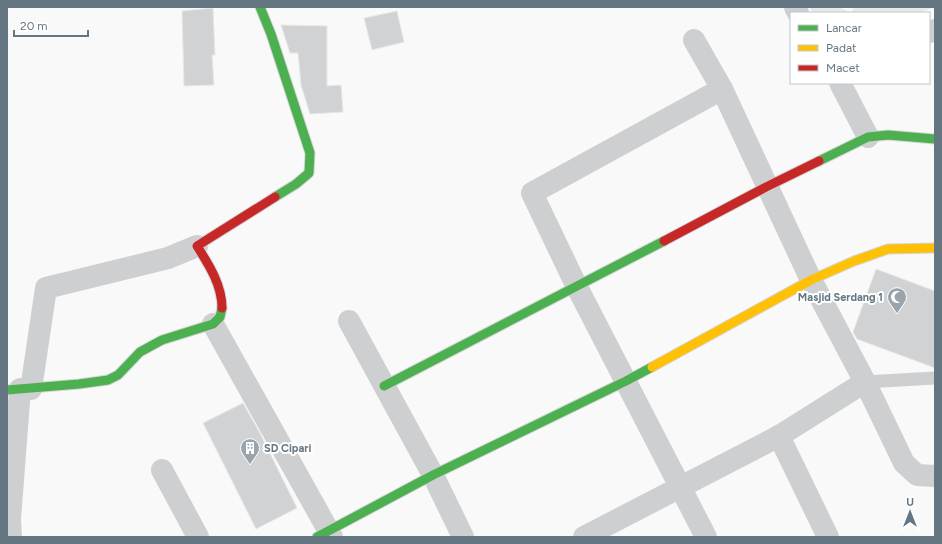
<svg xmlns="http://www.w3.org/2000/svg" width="942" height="544" font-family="Figtree,sans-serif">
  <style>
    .built { fill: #e8e9e9 }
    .building { fill: #d0d2d3; stroke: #e8e8e8 }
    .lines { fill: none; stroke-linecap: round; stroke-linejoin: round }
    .fast-casing { stroke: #d5d6d7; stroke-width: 11 }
    .slow-casing { stroke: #d5d6d7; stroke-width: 11 }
    .jam-casing { stroke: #d5d6d7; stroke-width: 11 }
    .lane { stroke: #cecfd0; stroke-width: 13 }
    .street { stroke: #cecfd0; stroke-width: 22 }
    .fast { stroke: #4caf50; stroke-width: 9 }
    .slow { stroke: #ffc107; stroke-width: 9 }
    .jam { stroke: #c62828; stroke-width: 9 }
    .labels { text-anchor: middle; stroke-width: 4; stroke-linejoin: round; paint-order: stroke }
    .poi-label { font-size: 11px; font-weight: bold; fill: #657683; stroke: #fff; text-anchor: end }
  </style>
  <rect width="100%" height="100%" fill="#f9f9f9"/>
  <!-- built -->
  <path class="built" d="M810,7H839L851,13L854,7H935L918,13H812Z"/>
  <!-- building -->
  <g class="building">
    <path d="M213,8L215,55H212L214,85L184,86L182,11Z"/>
    <path d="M397,11L404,42L372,50L364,18Z"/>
    <path d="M281,25L327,26V86L341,85L343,112L310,114L301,85L298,53H290Z"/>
    <path d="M876,269L935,291V368L857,339L853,332Z"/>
    <path d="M243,403L260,433L297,508L256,529L203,423Z"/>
  </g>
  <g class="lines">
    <defs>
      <g id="fast">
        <path d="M260,7L271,34L310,153L309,173L296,184L275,197"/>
        <path d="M819,161L868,137L888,135L935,139"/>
        <path d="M384,386L664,241"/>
        <path d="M7,390L79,384L108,380L118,375L140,352L162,340L213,324L220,317L222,308"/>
        <path d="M317,537L433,475L626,381L652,367"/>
      </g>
      <path id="slow" d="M652,367L811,280L854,261L888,249L935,248"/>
      <g id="jam">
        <path d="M664,241L766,187L819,161"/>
        <path d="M222,308C222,285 209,265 197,246L275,197"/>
      </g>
    </defs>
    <!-- fast casing -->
    <use href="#fast" class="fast-casing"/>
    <!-- slow casing -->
    <use href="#slow" class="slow-casing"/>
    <!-- jam casing -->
    <use href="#jam" class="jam-casing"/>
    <!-- lane -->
    <path class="lane" d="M865,382L935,378"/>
    <!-- street -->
    <g class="street">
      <path d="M795,7L798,13"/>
      <path d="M929,32L935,30"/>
      <path d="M694,40L722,89L811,280L865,382L904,463L917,475L935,476"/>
      <path d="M840,83L868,137"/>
      <path d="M349,321L433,475L463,537"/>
      <path d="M213,324L332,537"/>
      <path d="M31,389L46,288L168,258L197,246"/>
      <path d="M779,436L828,537"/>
      <path d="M162,470L198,537"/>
      <path d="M11,537L10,519L20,389"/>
      <path d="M584,537L779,436L865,382"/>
      <path d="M706,537L577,287L532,193L722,89"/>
    </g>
    <!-- fast -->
    <use href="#fast" class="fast"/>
    <!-- slow -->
    <use href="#slow" class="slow"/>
    <!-- jam -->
    <use href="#jam" class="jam"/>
  </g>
  <!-- icons -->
  <defs>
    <symbol id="mosque-pin" viewBox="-11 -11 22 30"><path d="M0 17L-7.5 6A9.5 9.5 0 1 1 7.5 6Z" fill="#99a4ac" stroke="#fff"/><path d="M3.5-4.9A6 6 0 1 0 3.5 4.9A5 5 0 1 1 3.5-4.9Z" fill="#fff"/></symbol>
    <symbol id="building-pin" viewBox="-11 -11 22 30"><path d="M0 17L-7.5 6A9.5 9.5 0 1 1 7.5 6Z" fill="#99a4ac" stroke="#fff"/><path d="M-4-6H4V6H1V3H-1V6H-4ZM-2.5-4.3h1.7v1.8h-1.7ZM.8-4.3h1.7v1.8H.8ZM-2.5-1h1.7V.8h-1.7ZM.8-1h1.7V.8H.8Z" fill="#fff"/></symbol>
  </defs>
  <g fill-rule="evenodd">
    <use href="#mosque-pin" x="886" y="286" width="22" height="30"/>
    <use href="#building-pin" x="239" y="437" width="22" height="30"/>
  </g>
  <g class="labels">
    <!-- poi labels -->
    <g class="poi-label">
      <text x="883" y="301">Masjid Serdang 1</text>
      <text x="264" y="452" text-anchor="start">SD Cipari</text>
    </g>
  </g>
  <!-- border -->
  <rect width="942" height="544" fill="none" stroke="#657683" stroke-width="16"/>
  <!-- legend -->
  <rect x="790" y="12" width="140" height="72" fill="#ffffff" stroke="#c1c8cd"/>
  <rect x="798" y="25" width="20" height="6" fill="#4caf50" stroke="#c1c8cd"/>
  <text x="826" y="32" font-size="12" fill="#657683">Lancar</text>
  <rect x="798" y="45" width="20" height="6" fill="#ffc107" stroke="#c1c8cd"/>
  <text x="826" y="52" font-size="12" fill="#657683">Padat</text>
  <rect x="798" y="65" width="20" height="6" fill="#c62828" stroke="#c1c8cd"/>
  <text x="826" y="72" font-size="12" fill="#657683">Macet</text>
  <!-- north arrow -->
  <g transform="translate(910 512)" stroke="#ffffff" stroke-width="3" paint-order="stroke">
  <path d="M0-3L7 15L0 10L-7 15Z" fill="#657683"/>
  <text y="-6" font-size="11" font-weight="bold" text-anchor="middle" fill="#657683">U</text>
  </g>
  <!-- scale -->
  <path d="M14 30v6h74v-6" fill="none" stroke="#657683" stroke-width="2"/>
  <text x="20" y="30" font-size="12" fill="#657683" stroke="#ffffff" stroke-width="3" paint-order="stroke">20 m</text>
</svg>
